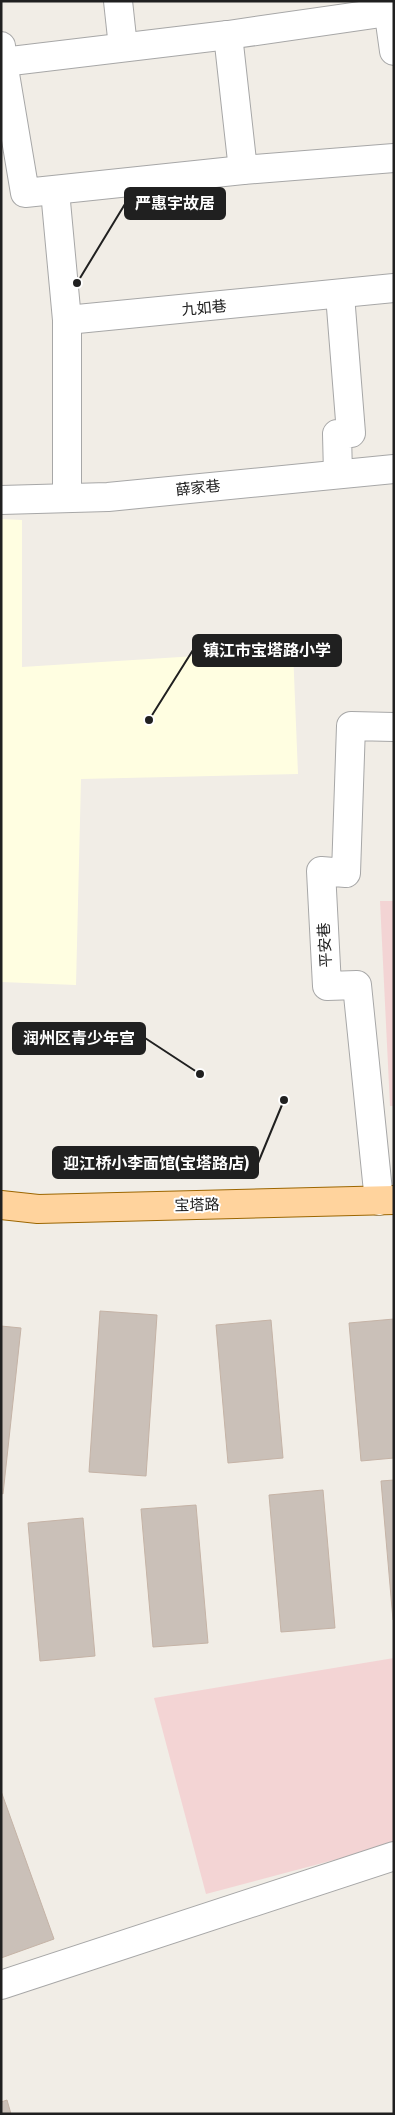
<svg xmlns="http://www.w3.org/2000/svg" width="395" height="2115" font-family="'Fira Sans Condensed','Noto Sans SC',sans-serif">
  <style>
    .commercial { fill: #f3d4d4 }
    .education { fill: #fffee1 }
    .building { fill: #cac0b8; stroke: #c5b3a6 }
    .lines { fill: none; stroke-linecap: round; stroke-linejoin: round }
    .minor-casing { stroke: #a7a7a7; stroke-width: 30 }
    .major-casing { stroke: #9c6600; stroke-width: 30 }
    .minor { stroke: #fff; stroke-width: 28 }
    .major { stroke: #ffd39d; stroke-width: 28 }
    .labels { text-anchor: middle; stroke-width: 4; stroke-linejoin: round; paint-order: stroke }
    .street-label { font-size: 15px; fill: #202020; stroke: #fff }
    .leader { fill: none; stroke: #202020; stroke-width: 2 }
    .callout-dot { fill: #202020; stroke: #fff; stroke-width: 2 }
    .callout { fill: #202020; stroke: #202020; stroke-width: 2 }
    .callout-label { font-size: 16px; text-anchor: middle; font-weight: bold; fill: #fff }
  </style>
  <rect width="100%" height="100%" fill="#f1ede6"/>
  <!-- commercial -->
  <g class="commercial">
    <path d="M380,901H394V1106H390Z"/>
    <path d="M394,1658V1844L206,1894L154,1698Z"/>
  </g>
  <!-- education -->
  <path class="education" d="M1,519L22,520V667L293,650L298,774L81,779L76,985L1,982Z"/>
  <!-- building -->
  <g class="building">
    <path d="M100,1311L157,1315L146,1476L89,1472Z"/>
    <path d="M394,1319V1458L361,1461L349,1323Z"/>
    <path d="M271,1320L283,1458L228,1463L216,1325Z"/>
    <path d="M1,1326L21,1328L3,1494L1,1493Z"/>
    <path d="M394,1480V1620H393L381,1481Z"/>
    <path d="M323,1490L335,1628L281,1632L269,1495Z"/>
    <path d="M196,1505L208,1643L153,1647L141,1509Z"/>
    <path d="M83,1518L95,1656L40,1661L28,1523Z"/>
    <path d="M1,1791L54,1939L1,1958Z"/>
    <path d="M7,2100L11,2114H1V2102Z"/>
  </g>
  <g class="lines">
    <defs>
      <g id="minor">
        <path d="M118,1L123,47"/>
        <path d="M387,1L394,51"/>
        <path d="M228,35L243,170"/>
        <path d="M1,46L3,62L228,35L388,12"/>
        <path d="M3,62L25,193L243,170L394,158"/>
        <path d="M55,191L67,320V498"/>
        <path d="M67,320L394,288"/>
        <path d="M338,474L337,434L351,433L340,295"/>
        <path d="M1,500L108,497L394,469"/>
        <path d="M379,1201L357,985L327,986L321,871L346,873L351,726L394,727"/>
        <path d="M1,1985L394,1856"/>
      </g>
      <path id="major" d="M1,1205L38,1209L394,1200"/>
    </defs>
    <!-- minor casing -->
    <use href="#minor" class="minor-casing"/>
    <!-- major casing -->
    <use href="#major" class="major-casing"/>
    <!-- minor -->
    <use href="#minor" class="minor"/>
    <!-- major -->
    <use href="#major" class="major"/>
  </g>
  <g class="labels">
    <!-- street labels -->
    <g class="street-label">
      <text transform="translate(204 308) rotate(-5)" y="5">九如巷</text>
      <text transform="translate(198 488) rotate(-6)" y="5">薛家巷</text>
      <text transform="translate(325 945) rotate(-93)" y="5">平安巷</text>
      <text transform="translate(197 1205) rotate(-1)" y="5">宝塔路</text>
    </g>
  </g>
  <!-- callouts -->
  <path class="leader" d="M77 283L125 204M149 720L193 650M200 1074L145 1038M284 1100L258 1163"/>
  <g class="callout-dot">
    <circle cx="77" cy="283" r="5"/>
    <circle cx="149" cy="720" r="5"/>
    <circle cx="200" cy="1074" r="5"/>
    <circle cx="284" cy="1100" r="5"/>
  </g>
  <g class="callout">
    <rect x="125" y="188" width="100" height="31" rx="5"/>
    <rect x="193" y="635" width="148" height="31" rx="5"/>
    <rect x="13" y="1023" width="132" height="31" rx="5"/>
    <rect x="53" y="1147" width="205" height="31" rx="5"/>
  </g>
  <g class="callout-label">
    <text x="175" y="209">严惠宇故居</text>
    <text x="267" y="656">镇江市宝塔路小学</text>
    <text x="79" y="1044">润州区青少年宫</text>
    <text x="156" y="1169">迎江桥小李面馆(宝塔路店)</text>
  </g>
  <!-- border -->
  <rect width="395" height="2115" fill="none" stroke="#202020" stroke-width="5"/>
</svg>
